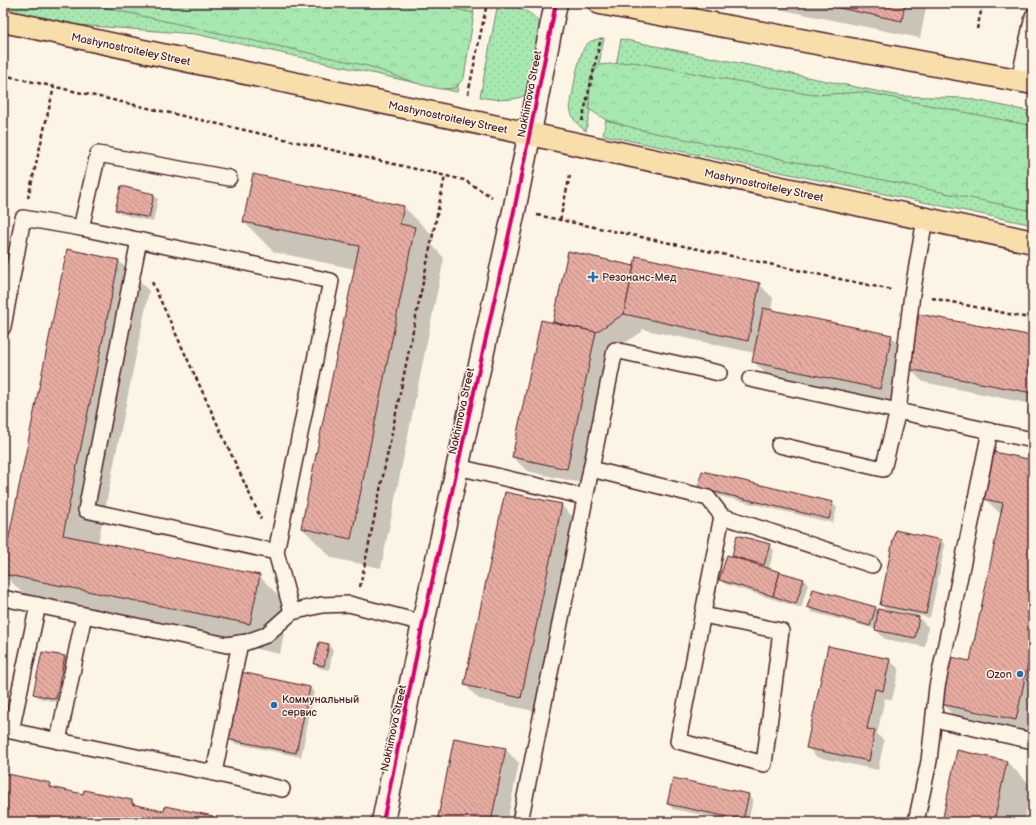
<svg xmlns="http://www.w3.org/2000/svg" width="1036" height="825" font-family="'Balsamiq Sans',sans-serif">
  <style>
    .grass { fill: url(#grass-dots); stroke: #78846e }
    .forest { fill: url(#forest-crowns); stroke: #78846e }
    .shadow { fill: #0003 }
    .building { fill: url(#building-back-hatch); stroke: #4a1f2b }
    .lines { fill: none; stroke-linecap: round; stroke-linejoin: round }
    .lane-casing { stroke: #4a1f2b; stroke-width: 18 }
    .street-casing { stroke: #4a1f2b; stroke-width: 25 }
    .primary-casing { stroke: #4a1f2b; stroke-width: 25 }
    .path { stroke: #4a1f2b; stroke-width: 2.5; stroke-dasharray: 4 3; stroke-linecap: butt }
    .lane { stroke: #fcf5e5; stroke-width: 15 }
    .street { stroke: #fcf5e5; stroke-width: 22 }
    .primary { stroke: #f8deab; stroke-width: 22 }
    .cycleway-casing { stroke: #fcf5e5; stroke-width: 6 }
    .cycleway { stroke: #d6006c; stroke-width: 4 }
    .poi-dot { fill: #1f6fb2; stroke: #fcf5e5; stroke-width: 1.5 }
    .labels { text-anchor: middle; stroke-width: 3; stroke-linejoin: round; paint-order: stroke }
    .street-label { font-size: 11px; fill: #4a1f2b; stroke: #fcf5e5 }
    .poi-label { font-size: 11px; fill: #4a1f2b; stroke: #fcf5e5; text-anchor: start }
  </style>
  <defs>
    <pattern id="grass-dots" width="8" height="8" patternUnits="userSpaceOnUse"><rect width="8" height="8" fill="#a7e8b0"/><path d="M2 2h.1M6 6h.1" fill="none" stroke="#91c798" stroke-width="1.8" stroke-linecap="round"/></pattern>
    <pattern id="forest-crowns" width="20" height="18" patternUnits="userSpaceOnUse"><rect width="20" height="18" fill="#a7e8b0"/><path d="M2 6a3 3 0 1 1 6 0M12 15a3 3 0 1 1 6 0" fill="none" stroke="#91c798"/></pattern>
    <pattern id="building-back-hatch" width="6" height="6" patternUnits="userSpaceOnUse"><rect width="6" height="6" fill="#e6aca1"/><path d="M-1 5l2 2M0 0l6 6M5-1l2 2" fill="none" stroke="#bc8b83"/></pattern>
  </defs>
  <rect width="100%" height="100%" fill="#fcf5e5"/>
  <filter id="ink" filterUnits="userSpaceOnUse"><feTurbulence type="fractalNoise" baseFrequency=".025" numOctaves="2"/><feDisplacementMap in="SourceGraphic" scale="8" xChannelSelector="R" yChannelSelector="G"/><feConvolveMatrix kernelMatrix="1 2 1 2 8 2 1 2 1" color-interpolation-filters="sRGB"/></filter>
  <g filter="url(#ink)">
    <!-- grass -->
    <g class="grass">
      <path d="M3,3H475L457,92L195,34L79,25L3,10Z"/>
      <path d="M498,3C511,6 529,9 537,20C544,30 540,41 538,52C537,62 536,77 533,86C526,104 494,100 480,97Z"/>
      <path d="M604,38L586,131C576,124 572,119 570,107C573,93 578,52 587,44C591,40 598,39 604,38Z"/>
      <path d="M621,39L900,96L965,98L1033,112V225L603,135Z"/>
    </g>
    <!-- forest -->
    <g class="forest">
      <path d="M96,3H428L474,13L464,78L455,88L441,89L422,85L368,66L97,6Z"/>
      <path d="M633,62L813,95L864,92L1033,126V211L641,130L606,120L589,109L590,79L599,65Z"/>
    </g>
    <!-- shadow -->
    <g class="shadow">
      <path d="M748,3H927L920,38Z"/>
      <path d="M154,195L158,199L153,222L121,214L116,210Z"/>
      <path d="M404,207L434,237L432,245L444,258L381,568L332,558L302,528L355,269L274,252L244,222Z"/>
      <path d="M119,261L149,291L98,543L259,576L289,606L280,654L33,603L3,574Z"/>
      <path d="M634,267L759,284L773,298L771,311L891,336L905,350L894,402L767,375L753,361L755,353L642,329V332L615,349L581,483L527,471L513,457L542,321L556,324L554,322Z"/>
      <path d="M1033,337V417L1029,413L1031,404L923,382L909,368Z"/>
      <path d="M1033,461V737L960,722L942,704L971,662L1002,515L985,499Z"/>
      <path d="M699,487L832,503L837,508L833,523L703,492Z"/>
      <path d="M561,505L575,519L534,711L479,699L465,685Z"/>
      <path d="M896,531L941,540L945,545L930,618L916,615L928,627L925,647L885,639L875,629L812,612L808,607L875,608L879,612L914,617V615L885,609L881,604Z"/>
      <path d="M738,537L769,545L774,550L769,568L804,580L808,584L801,608L725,584L720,579L732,557Z"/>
      <path d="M328,645L333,650L329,670L320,668L315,664Z"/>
      <path d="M65,657L69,662L61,703L39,698L34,694Z"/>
      <path d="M889,660L899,669L892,700L885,698L877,734L884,741L878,770L817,757L808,748Z"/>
      <path d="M310,687L314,692L301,757L233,743L228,738Z"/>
      <path d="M505,749L519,763L507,822H438Z"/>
      <path d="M958,752L1007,762L1031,786L1024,822H943Z"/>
      <path d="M3,774L50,784L56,790L84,796L132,800L137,806L165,812V807L213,817L218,822H3Z"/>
      <path d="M748,795L753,800L748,822H737L673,809L668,804Z"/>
    </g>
    <!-- building -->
    <g class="building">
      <path d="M815,3H905L902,21Z"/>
      <path d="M253,174L404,206L400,224L415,227L351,539L301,528L359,246L243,222Z"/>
      <path d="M121,186L154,194L149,218L115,210Z"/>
      <path d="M67,249L119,260L63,535L260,575L250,624L3,574V566Z"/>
      <path d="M568,251L634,266L624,314L596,332L553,322Z"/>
      <path d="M636,256L760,283L748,341L624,314Z"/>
      <path d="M763,308L892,335L880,389L752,362Z"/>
      <path d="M919,314L1033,336V414L1028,413L1032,393L908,369Z"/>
      <path d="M541,320L596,332L567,469L512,457Z"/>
      <path d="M994,452L1033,460V640L1016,720L941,704L951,657L970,661L1003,503L984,499Z"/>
      <path d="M702,471L833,502L829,519L698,488Z"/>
      <path d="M505,492L562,504L521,698L464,685Z"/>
      <path d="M895,530L941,540L926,614L880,605Z"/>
      <path d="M737,535L770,544L764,565L732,556Z"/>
      <path d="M727,555L780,572L773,596L719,580Z"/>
      <path d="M780,572L804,579L796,604L773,596Z"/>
      <path d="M813,589L876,607L870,626L807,607Z"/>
      <path d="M878,609L919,617L915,638L875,630Z"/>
      <path d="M319,642L329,644L324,666L314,664Z"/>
      <path d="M828,646L890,659L883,691L875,689L867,729L875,730L869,761L806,748Z"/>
      <path d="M42,652L65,656L56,699L33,694Z"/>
      <path d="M241,672L310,687L296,753L227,739Z"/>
      <path d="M454,738L506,748L491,822H437Z"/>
      <path d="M957,750L1007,761L994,822H942Z"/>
      <path d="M3,773L51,783L50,787L83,794L84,790L132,800V804L164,811L165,806L213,816L212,821L217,822H3Z"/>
      <path d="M673,778L749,794L743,820L667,804Z"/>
    </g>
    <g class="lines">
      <defs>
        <g id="lane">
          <path d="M1019,80L1033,16"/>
          <path d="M81,228L98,154L229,178"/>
          <path d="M139,240L86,510L276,552L292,612"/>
          <path d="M3,327L23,218L81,228L331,281L276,552"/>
          <path d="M750,379L990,431L937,687L929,761L916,822"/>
          <path d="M990,431L1033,440"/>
          <path d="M779,445L883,469L898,411L912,294L925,219"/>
          <path d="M458,467L585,497"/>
          <path d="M591,469L708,498L722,516L872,565"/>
          <path d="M3,598L227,645L247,642L266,635L292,612L322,605L349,604L423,623"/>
          <path d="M38,605L11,731L214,773L282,789"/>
          <path d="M703,615L781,631L764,764L678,741L722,516"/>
          <path d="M934,719L1033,741"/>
          <path d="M58,741L84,615"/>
          <path d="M214,773L240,643"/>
          <path d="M520,822L615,350L719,373"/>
        </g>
        <path id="street" d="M383,822L423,623L514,211L556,3"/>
        <g id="primary">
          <path d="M600,3L1033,83"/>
          <path d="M3,21L1033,242"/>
        </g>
      </defs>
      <!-- lane casing -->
      <use href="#lane" class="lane-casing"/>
      <!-- street casing -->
      <use href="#street" class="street-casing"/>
      <!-- primary casing -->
      <use href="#primary" class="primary-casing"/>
      <!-- path -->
      <g class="path">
        <path d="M977,29L983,3"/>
        <path d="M3,75L464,180L492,197"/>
        <path d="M468,94L487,3"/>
        <path d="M582,121L601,38"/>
        <path d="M28,198L54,87"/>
        <path d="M537,215L892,290"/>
        <path d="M560,220L570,175"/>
        <path d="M152,282L261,519"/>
        <path d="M932,298L1033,319"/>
        <path d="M360,587L445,176"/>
      </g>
      <!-- lane -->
      <use href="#lane" class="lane"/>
      <!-- street -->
      <use href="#street" class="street"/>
      <!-- primary -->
      <use href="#primary" class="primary"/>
      <defs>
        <path id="cycleway" d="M383,822L423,623L514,211L556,3"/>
      </defs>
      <!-- cycleway casing -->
      <use href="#cycleway" class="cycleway-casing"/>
      <!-- cycleway -->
      <use href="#cycleway" class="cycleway"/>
    </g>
  </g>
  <!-- markers -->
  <g class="poi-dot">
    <path d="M591 271h4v4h4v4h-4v4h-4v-4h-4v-4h4z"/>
    <circle cx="1020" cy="674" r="4"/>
    <circle cx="274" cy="705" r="4"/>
  </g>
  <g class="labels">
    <!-- street labels -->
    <g class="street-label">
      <text transform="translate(131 49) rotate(12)" y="4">Mashynostroiteley Street</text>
      <text transform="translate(529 94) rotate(-79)" y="4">Nakhimova Street</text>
      <text transform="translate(448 117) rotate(12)" y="4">Mashynostroiteley Street</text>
      <text transform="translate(764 185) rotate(12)" y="4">Mashynostroiteley Street</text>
      <text transform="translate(461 411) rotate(-78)" y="4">Nakhimova Street</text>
      <text transform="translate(393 728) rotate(-78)" y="4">Nakhimova Street</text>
    </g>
    <!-- poi labels -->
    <g class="poi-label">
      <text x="602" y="281">Резонанс-Мед</text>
      <text x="1012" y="678" text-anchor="end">Ozon</text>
      <text x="282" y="703">Коммунальный<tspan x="282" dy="13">сервис</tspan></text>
    </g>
  </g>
  <!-- margin -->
  <rect width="1036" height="825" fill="none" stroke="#fcf5e5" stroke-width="16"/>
  <rect x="8" y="8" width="1020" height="809" fill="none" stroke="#4a1f2b" stroke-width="1.5" filter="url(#ink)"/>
</svg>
